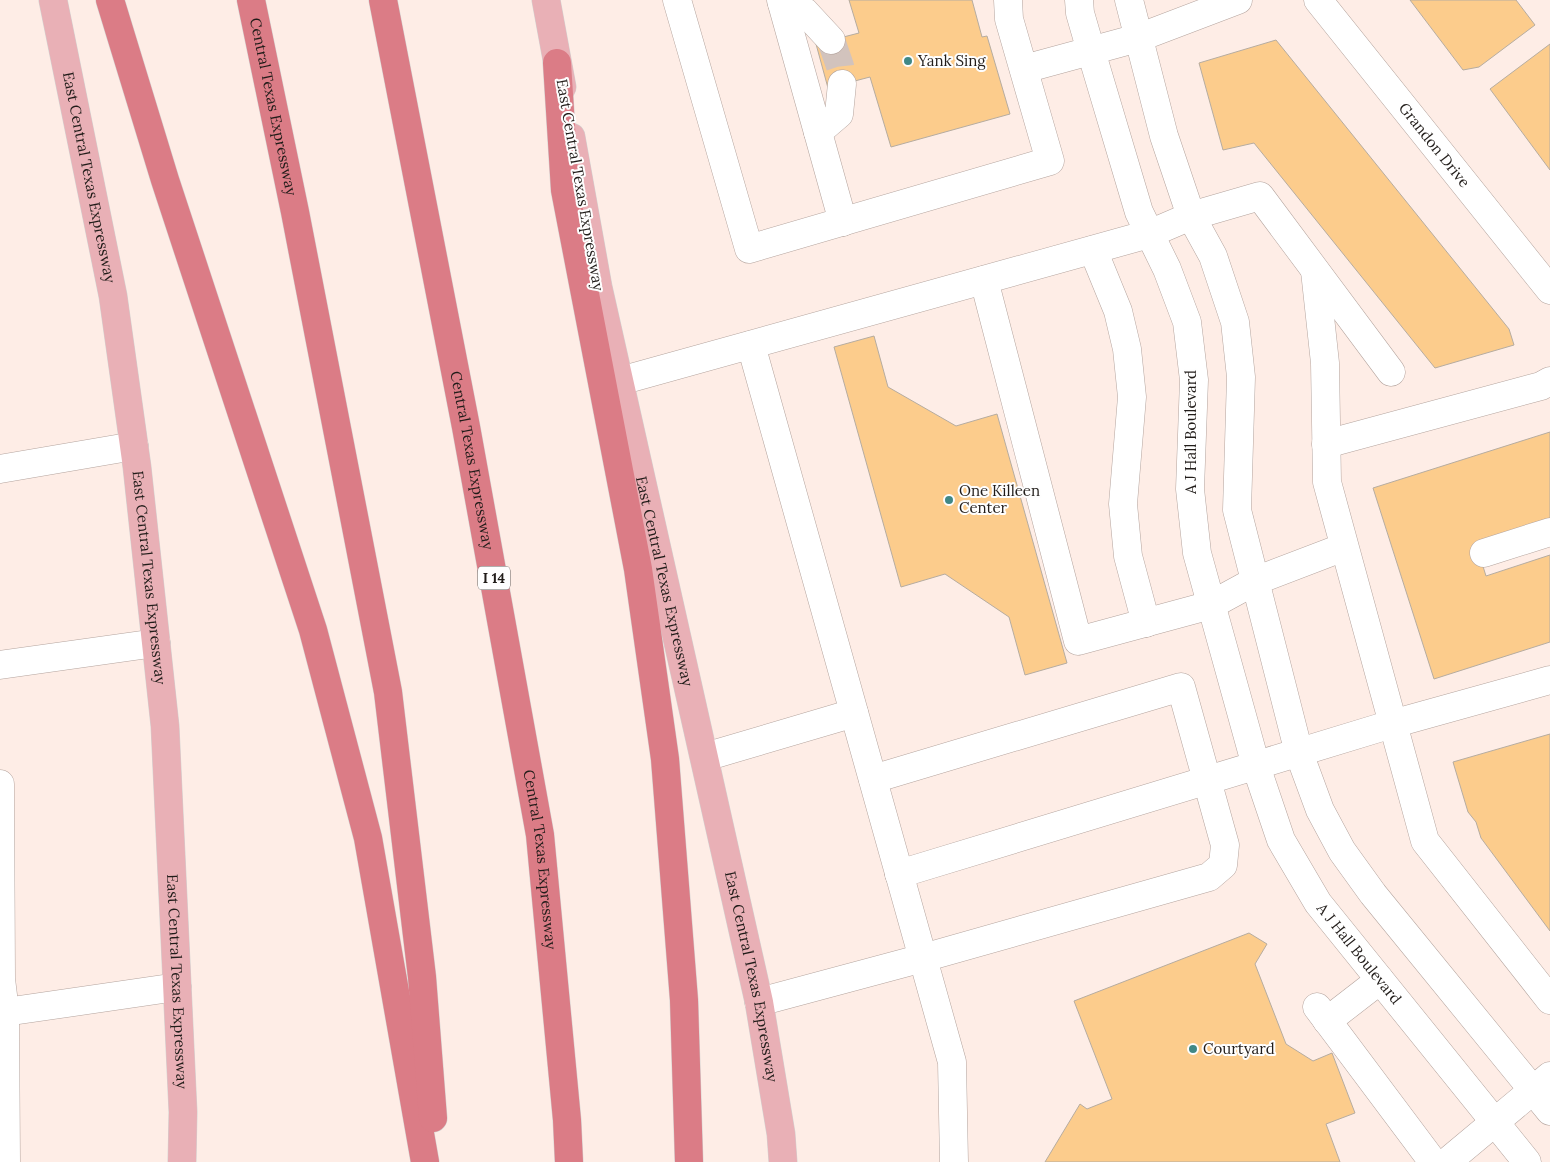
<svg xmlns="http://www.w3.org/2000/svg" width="1550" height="1162" font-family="Lora,serif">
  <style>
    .building { fill: #fccc8c; stroke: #b6aca0 }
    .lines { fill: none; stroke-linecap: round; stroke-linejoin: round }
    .minor-tunnel { stroke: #d2c3bd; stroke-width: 28; stroke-dasharray: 28 14; stroke-linecap: butt }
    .minor-casing { stroke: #b4a49e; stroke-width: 29 }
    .major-casing { stroke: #d3d2d1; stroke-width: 29 }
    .highway-casing { stroke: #d3d2d1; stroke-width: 29 }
    .minor { stroke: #fff; stroke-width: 28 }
    .major { stroke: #e9b0b6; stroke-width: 28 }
    .highway { stroke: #db7c86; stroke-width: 28 }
    .poi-dot { fill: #408886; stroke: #fefefe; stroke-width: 2 }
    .labels { text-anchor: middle; stroke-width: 4; stroke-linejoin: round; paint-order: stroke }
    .shield { fill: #fefefe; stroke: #63605e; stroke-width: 1 }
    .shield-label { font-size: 14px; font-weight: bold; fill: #211c19 }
    .poi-label { font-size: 15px; fill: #211c19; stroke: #fefefe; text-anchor: start }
    .street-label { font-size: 15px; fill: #211c19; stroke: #fefefe }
  </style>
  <rect width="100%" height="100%" fill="#feede6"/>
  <!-- building -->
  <g class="building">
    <path d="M849,0H972L982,37L987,36L1010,114L891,147L870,77L828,88L816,44L859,33Z"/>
    <path d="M1410,0H1516L1535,25L1479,67L1463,70Z"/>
    <path d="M1276,40L1509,329L1514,345L1435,368L1254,143L1223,150L1199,63Z"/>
    <path d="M1550,44V170L1490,89Z"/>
    <path d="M874,336L888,387L956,426L997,414L1067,663L1025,675L1009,617L945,574L901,587L834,347Z"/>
    <path d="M1550,432V520L1476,544L1486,576L1550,555V642L1434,679L1373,488Z"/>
    <path d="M1550,734V931L1481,838L1476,822L1468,812L1453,762Z"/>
    <path d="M1249,933L1267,944L1255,964L1286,1044L1313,1061L1332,1053L1355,1113L1326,1124L1340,1162H1045L1080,1104L1087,1109L1112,1099L1074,1001Z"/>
  </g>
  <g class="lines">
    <!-- minor-tunnel -->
    <path class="minor-tunnel" d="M831,40L840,66L842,84"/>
    <defs>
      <g id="minor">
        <path d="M677,0L749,249L1050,161L1009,19L1008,0"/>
        <path d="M781,0L843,222"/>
        <path id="s1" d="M1079,0L1080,13L1091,51L1139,212L1167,269L1187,322L1194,380L1190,489L1197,553L1256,766L1281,840L1318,903L1527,1162"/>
        <path d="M1129,0L1164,136L1191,216L1213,256L1235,322L1241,377L1237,510L1299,753L1320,810L1342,851L1373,894L1550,1111"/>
        <path id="s2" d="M1318,0L1550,290"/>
        <path d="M782,3L805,12L831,40"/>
        <path d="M1024,69L1138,38L1238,0"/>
        <path d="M818,132L839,114L842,84"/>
        <path d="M1093,250L1118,311L1127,349L1132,397L1123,504L1128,556L1146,623"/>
        <path d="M1315,271L1325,363L1327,482L1425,841L1550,1000"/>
        <path d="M984,280L1078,641L1211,605L1255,581L1344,547"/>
        <path d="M751,345L952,1062L954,1162"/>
        <path d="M620,381L1149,234L1191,216L1260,196L1391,372"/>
        <path d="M1326,444L1541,386L1550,381"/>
        <path d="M0,469L134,446"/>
        <path d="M1484,553L1550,532"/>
        <path d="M0,665L156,643"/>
        <path d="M705,757L854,713"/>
        <path d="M0,784L1,979L5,1012L6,1162"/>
        <path d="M899,874L1392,724L1550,680"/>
        <path d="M759,1002L923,958L1209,877L1223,865L1225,845L1181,687L873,779"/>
        <path d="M1317,1007L1433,1162"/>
        <path d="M5,1012L177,987"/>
        <path d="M1327,1021L1380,980"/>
        <path d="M1447,1162L1550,1076"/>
      </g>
      <g id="major">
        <path id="s3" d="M53,0L113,296L137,467L165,726L183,1112L182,1162"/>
        <path d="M546,0L562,87"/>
        <path id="s4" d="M571,137L598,287L759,1002L781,1134L783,1162"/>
      </g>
      <g id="highway">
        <path d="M110,0L165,180L313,630L368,838L425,1162"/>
        <path id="s5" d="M251,0L295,212L388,692L422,977L433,1118"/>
        <path id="s6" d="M383,0L466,427L540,835L567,1120L569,1162"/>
        <path d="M557,63L565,190L638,569L665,759L684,1000L689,1162"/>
      </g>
    </defs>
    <!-- minor casing -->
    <use href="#minor" class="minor-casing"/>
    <!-- major casing -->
    <use href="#major" class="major-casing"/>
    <!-- highway casing -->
    <use href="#highway" class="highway-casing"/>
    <!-- minor -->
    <use href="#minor" class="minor"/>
    <!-- major -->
    <use href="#major" class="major"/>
    <!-- highway -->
    <use href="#highway" class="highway"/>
  </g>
  <!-- markers -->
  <g class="poi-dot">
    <circle cx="908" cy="61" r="5"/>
    <circle cx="949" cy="500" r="5"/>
    <circle cx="1193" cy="1049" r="5"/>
  </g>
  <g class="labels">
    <!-- shield labels -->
    <rect class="shield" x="478" y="566.5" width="32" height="23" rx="4"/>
    <g class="shield-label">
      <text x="494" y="583">I 14</text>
    </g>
    <!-- poi labels -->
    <g class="poi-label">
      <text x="918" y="66">Yank Sing</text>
      <text x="959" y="496">One Killeen<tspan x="959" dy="17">Center</tspan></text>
      <text x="1203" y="1054">Courtyard</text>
    </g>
    <!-- street labels -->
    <g class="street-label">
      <text dy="5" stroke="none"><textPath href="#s5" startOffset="109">Central Texas Expressway</textPath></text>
      <text dy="5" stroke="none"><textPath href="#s2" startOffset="186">Grandon Drive</textPath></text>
      <text dy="5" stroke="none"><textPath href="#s3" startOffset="181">East Central Texas Expressway</textPath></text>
      <text transform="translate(580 185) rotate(80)" y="5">East Central Texas Expressway</text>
      <text transform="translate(1191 432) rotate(-90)" y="5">A J Hall Boulevard</text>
      <text dy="5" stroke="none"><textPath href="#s6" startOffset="469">Central Texas Expressway</textPath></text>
      <text dy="5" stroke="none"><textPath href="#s3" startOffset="586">East Central Texas Expressway</textPath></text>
      <text dy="5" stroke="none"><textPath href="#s4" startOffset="454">East Central Texas Expressway</textPath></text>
      <text dy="5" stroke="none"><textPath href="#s6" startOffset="874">Central Texas Expressway</textPath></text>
      <text dy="5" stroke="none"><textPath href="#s1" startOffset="1010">A J Hall Boulevard</textPath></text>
      <text dy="5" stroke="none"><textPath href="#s4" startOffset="859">East Central Texas Expressway</textPath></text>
      <text dy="5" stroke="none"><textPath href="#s3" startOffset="991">East Central Texas Expressway</textPath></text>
    </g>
  </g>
</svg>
